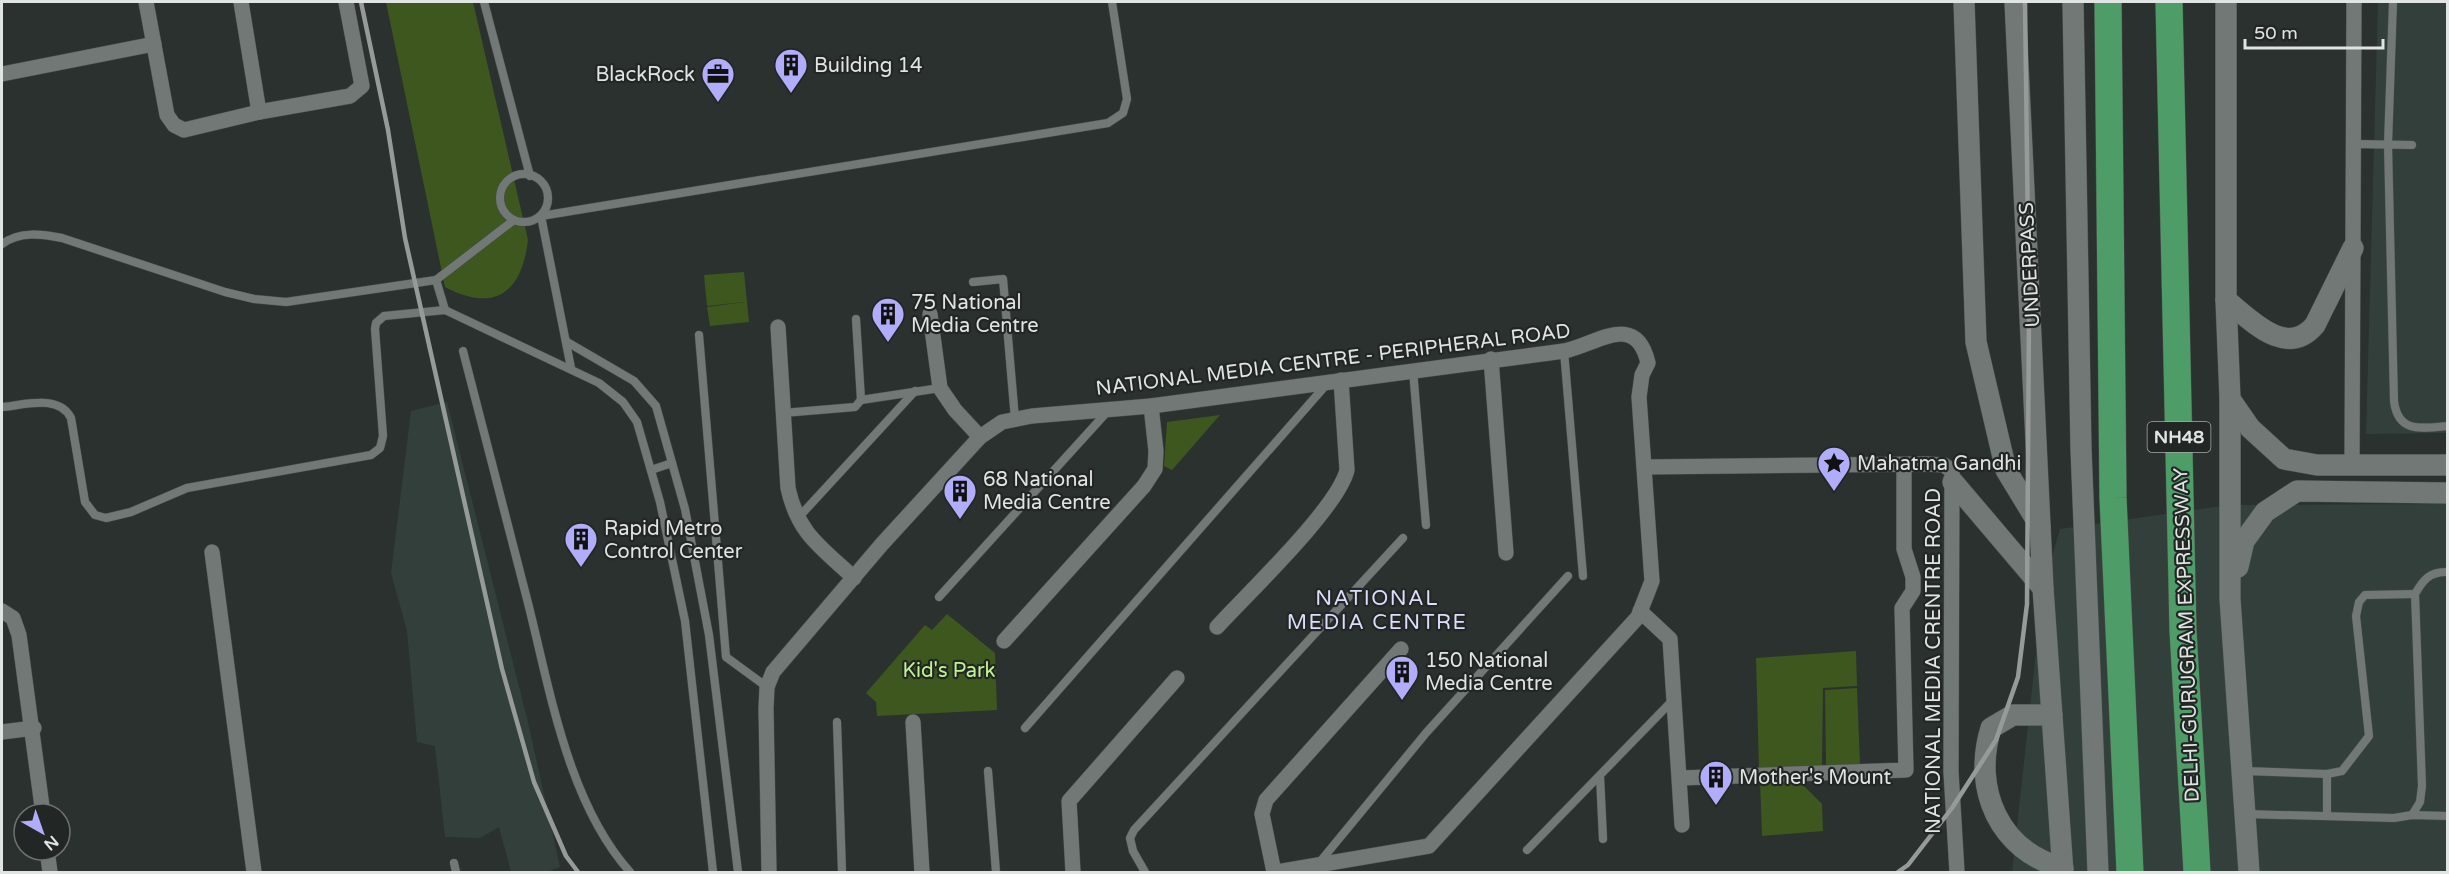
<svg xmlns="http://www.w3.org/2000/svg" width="2449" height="874" font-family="'Varela Round',sans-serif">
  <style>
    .built { fill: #323f3b }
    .green { fill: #3d571f }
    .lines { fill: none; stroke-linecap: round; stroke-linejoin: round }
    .lane-casing { stroke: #494e4c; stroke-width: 9 }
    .street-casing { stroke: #494e4c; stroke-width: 16 }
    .secondary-casing { stroke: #494e4c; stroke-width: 22 }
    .highway-casing { stroke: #494e4c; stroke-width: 28 }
    .lane { stroke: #727876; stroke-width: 8 }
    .street { stroke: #727876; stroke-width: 15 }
    .secondary { stroke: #727876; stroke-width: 21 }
    .highway { stroke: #4e9c67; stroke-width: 27 }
    .rail { stroke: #969b99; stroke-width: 4.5 }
    .labels { text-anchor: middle; stroke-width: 4.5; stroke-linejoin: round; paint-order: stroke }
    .shield { fill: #222725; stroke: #a7aba9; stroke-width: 1.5 }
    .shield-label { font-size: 18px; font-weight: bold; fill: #e0e4e2 }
    .poi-label { font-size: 20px; fill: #e0e4e2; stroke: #222725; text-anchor: start }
    .street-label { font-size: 20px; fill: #e0e4e2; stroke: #222725 }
    .park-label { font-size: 20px; fill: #c1f48e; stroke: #222725 }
    .neighbourhood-label { font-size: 21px; letter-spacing: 1.5px; fill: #dddcfa; stroke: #222725 }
  </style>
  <rect width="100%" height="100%" fill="#2b312f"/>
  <!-- built -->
  <g class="built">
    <path d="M2378,2H2447V433L2366,434Z"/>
    <path d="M447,402L527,718L560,867L547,872H511L499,827L480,838L445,837L435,746L417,742L407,631L391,573L411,411Z"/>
    <path d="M2447,504V872H2012L2043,588L2060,529L2229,505Z"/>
  </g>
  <!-- green -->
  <g class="green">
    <path d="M386,2H473L528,240C522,293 494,313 445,287Z"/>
    <path d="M744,272L749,322L710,326L707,307L744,302L707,306L704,275Z"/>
    <path d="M1220,415L1172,470L1164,466L1167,422Z"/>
    <path d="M947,614L995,653L997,710L877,716L876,702L866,693L925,625L932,630Z"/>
    <path d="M1856,651L1857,686L1823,688L1822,768L1759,770L1756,658Z"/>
    <path d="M1857,688L1860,765L1826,766L1825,690Z"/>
    <path d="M1797,779L1822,804L1823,831L1762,836L1760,780Z"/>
  </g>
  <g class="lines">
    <defs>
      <g id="lane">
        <path d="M484,2L530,176"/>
        <path d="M2393,2L2388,144L2394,401C2398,434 2422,428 2448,426"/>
        <path d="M2354,144L2412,145"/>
        <circle cx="524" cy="198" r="24"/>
        <path d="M2,244C20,231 41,234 62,238L225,292L254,299L286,302L436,280L514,220"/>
        <path d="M436,280L445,310"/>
        <path d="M973,282L1003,279L1015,419"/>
        <path d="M856,319L861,400"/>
        <path d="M699,335L726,657L767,687"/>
        <path d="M567,342L634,381L656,406L685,509L709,635L738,872"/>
        <path d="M463,351C485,435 506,519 528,603C550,690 568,803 630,872"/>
        <path d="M1564,351L1583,576"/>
        <path d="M571,368L541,216L1108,123L1123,113L1127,99L1112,2"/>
        <path d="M1413,370L1426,525"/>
        <path d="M2,407C25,405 59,394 71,418L85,502L95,515L106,518L131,512L187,488L371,455L380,448L383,436L375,329L376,323L384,316L445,310L599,383L623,402L637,422L660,502L685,621L713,872"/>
        <path d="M783,413L855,407L861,400L940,388"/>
        <path d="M651,470L672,463"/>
        <path d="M798,518L915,391"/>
        <path d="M939,597L1107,412"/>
        <path d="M837,722L842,872"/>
        <path d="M1025,728L1326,385"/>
        <path d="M988,771L996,872"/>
        <path d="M2245,771L2327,774"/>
        <path d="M1600,776L1603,839"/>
        <path d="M2245,814L2394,818L2412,815L2448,816"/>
        <path d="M2412,815L2420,802L2422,786L2415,594C2423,580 2430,571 2448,572"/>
        <path d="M2327,816V774L2342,771L2369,736L2356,616L2359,602L2365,595L2415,594"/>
        <path d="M1527,850L1673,700"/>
        <path d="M454,863L456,872"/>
        <path d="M1319,863L1426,733L1568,576"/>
        <path d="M1145,872L1133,851L1130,838L1134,830L1403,538"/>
      </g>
      <g id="street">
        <path d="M146,2L167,115L174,125L184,130L259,112L350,96L362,86L346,2"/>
        <path d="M241,2L259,112"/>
        <path d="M2,74L154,44"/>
        <path d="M930,314L940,388L955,410L980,437"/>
        <path d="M778,327L788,488C798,534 821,547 854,578"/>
        <path d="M1491,359L1506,553"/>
        <path d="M2352,465L2354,2"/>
        <path d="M1644,467L1926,464L1944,465L1952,471L1951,772L1957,872"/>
        <path d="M212,552L254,872"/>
        <path d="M2,611L13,618L19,635L43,814"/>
        <path d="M1640,611L1670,639L1682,825"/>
        <path d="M1217,627C1247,594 1338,508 1347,470L1341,380"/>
        <path d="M1004,641L1144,486L1155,469L1156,451L1151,406"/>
        <path d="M913,722L922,872"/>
        <path d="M2,732L34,728"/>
        <path d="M1680,778L1906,770L1902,608L1913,591V577L1904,549V465"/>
        <path d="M47,850L50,872"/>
        <path d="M769,872L766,708L767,687L773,672L882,544L980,437L1002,422L1032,416L1151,406L1564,351C1596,345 1636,310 1648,363L1642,375L1639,397L1652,581L1638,617L1429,846L1277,872"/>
        <path d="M1073,872L1069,801L1177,678"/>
        <path d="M1274,872L1262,814L1266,800L1401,649"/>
      </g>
      <g id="secondary">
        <path d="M1964,2L1976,342L2006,470L2040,526"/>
        <path d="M2015,2L2043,588L2063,872"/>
        <path d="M2073,2L2081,449L2098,872"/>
        <path d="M2226,2V300L2230,399V599L2249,872"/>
        <path d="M2226,300C2251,320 2286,359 2315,325L2353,248"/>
        <path d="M2230,399L2250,428L2284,459L2317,465H2448"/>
        <path d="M1953,482L2043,588"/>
        <path d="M2238,567L2244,541L2265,512L2297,491L2448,493"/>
        <path d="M2052,715H2013L1991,728C1972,789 1999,851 2063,868"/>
      </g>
      <g id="highway">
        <path d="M2108,2L2113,498L2130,872"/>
        <path d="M2169,2L2183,631L2197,872"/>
      </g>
    </defs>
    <!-- lane casing -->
    <use href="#lane" class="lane-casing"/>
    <!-- street casing -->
    <use href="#street" class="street-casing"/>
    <!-- secondary casing -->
    <use href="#secondary" class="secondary-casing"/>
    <!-- highway casing -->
    <use href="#highway" class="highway-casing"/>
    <!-- lane -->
    <use href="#lane" class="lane"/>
    <!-- street -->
    <use href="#street" class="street"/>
    <!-- secondary -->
    <use href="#secondary" class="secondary"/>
    <!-- highway -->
    <use href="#highway" class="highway"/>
    <!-- rail -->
    <g class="rail">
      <path d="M361,2L388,130L405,238L502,669L534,782L566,856L578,872"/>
      <path d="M1898,872L1908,865L1952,808L1996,740L2018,677L2027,604L2029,312L2025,2"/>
    </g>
  </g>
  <!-- icons -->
  <defs>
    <symbol id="building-pin" viewBox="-11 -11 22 30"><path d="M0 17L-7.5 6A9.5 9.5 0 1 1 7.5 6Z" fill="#b1adfa" stroke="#222725"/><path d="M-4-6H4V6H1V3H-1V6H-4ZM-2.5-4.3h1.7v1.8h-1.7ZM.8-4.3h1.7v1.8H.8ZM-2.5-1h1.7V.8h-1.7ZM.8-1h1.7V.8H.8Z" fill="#111"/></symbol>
    <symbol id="office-pin" viewBox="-11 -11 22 30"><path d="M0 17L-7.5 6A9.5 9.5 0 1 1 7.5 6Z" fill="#b1adfa" stroke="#222725"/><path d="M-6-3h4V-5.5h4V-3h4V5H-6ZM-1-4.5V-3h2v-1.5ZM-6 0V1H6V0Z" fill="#111"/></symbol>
    <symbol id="sight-pin" viewBox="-11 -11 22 30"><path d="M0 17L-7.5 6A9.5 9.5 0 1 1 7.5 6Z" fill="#b1adfa" stroke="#222725"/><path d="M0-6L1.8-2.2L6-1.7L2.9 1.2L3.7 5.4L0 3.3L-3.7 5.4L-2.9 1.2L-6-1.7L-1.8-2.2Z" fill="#111"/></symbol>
  </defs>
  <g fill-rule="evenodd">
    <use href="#building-pin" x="772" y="46" width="38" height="52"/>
    <use href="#office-pin" x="699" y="55" width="38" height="52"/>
    <use href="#building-pin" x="869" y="295" width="38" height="52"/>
    <use href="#sight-pin" x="1815" y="444" width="38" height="52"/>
    <use href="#building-pin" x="941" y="472" width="38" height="52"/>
    <use href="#building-pin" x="562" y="520" width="38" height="52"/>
    <use href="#building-pin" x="1383" y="653" width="38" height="52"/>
    <use href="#building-pin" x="1697" y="758" width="38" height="52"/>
  </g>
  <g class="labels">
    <!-- shield labels -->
    <rect class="shield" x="2147.5" y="422" width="63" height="30" rx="4.5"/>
    <g class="shield-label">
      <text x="2179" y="443">NH48</text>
    </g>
    <!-- poi labels -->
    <g class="poi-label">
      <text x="814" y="72">Building 14</text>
      <text x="695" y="81" text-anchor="end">BlackRock</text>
      <text x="911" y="309">75 National<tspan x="911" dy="23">Media Centre</tspan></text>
      <text x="1857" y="470">Mahatma Gandhi</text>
      <text x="983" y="486">68 National<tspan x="983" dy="23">Media Centre</tspan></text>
      <text x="604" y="535">Rapid Metro<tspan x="604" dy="23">Control Center</tspan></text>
      <text x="1425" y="667">150 National<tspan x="1425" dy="23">Media Centre</tspan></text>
      <text x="1739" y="784">Mother's Mount</text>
    </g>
    <!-- street labels -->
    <g class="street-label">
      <text transform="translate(2029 265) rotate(-93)" y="7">UNDERPASS</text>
      <text transform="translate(1333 359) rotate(-7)" y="7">NATIONAL MEDIA CENTRE - PERIPHERAL ROAD</text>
      <text transform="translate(2186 635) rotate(-92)" y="7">DELHI-GURUGRAM EXPRESSWAY</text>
      <text transform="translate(1933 661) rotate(-90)" y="7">NATIONAL MEDIA CRENTRE ROAD</text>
    </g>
    <!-- park labels -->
    <g class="park-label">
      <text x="949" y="677">Kid's Park</text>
    </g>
    <!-- neighbourhood labels -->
    <g class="neighbourhood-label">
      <text x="1377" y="605">NATIONAL<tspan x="1377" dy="24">MEDIA CENTRE</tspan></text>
    </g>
  </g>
  <!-- border -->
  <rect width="2449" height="874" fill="none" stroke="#e0e4e2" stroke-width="6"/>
  <!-- north arrow -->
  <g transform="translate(42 832) rotate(140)"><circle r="28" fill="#222725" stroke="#6e7371" stroke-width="1.5"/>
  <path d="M0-4.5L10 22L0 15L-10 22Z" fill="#b1adfa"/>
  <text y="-9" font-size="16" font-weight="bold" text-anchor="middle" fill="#e0e4e2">N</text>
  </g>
  <!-- scale -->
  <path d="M2245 39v9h138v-9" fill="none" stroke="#e0e4e2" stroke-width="3"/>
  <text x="2254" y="39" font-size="18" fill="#e0e4e2" stroke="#222725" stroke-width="4.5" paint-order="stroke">50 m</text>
</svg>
